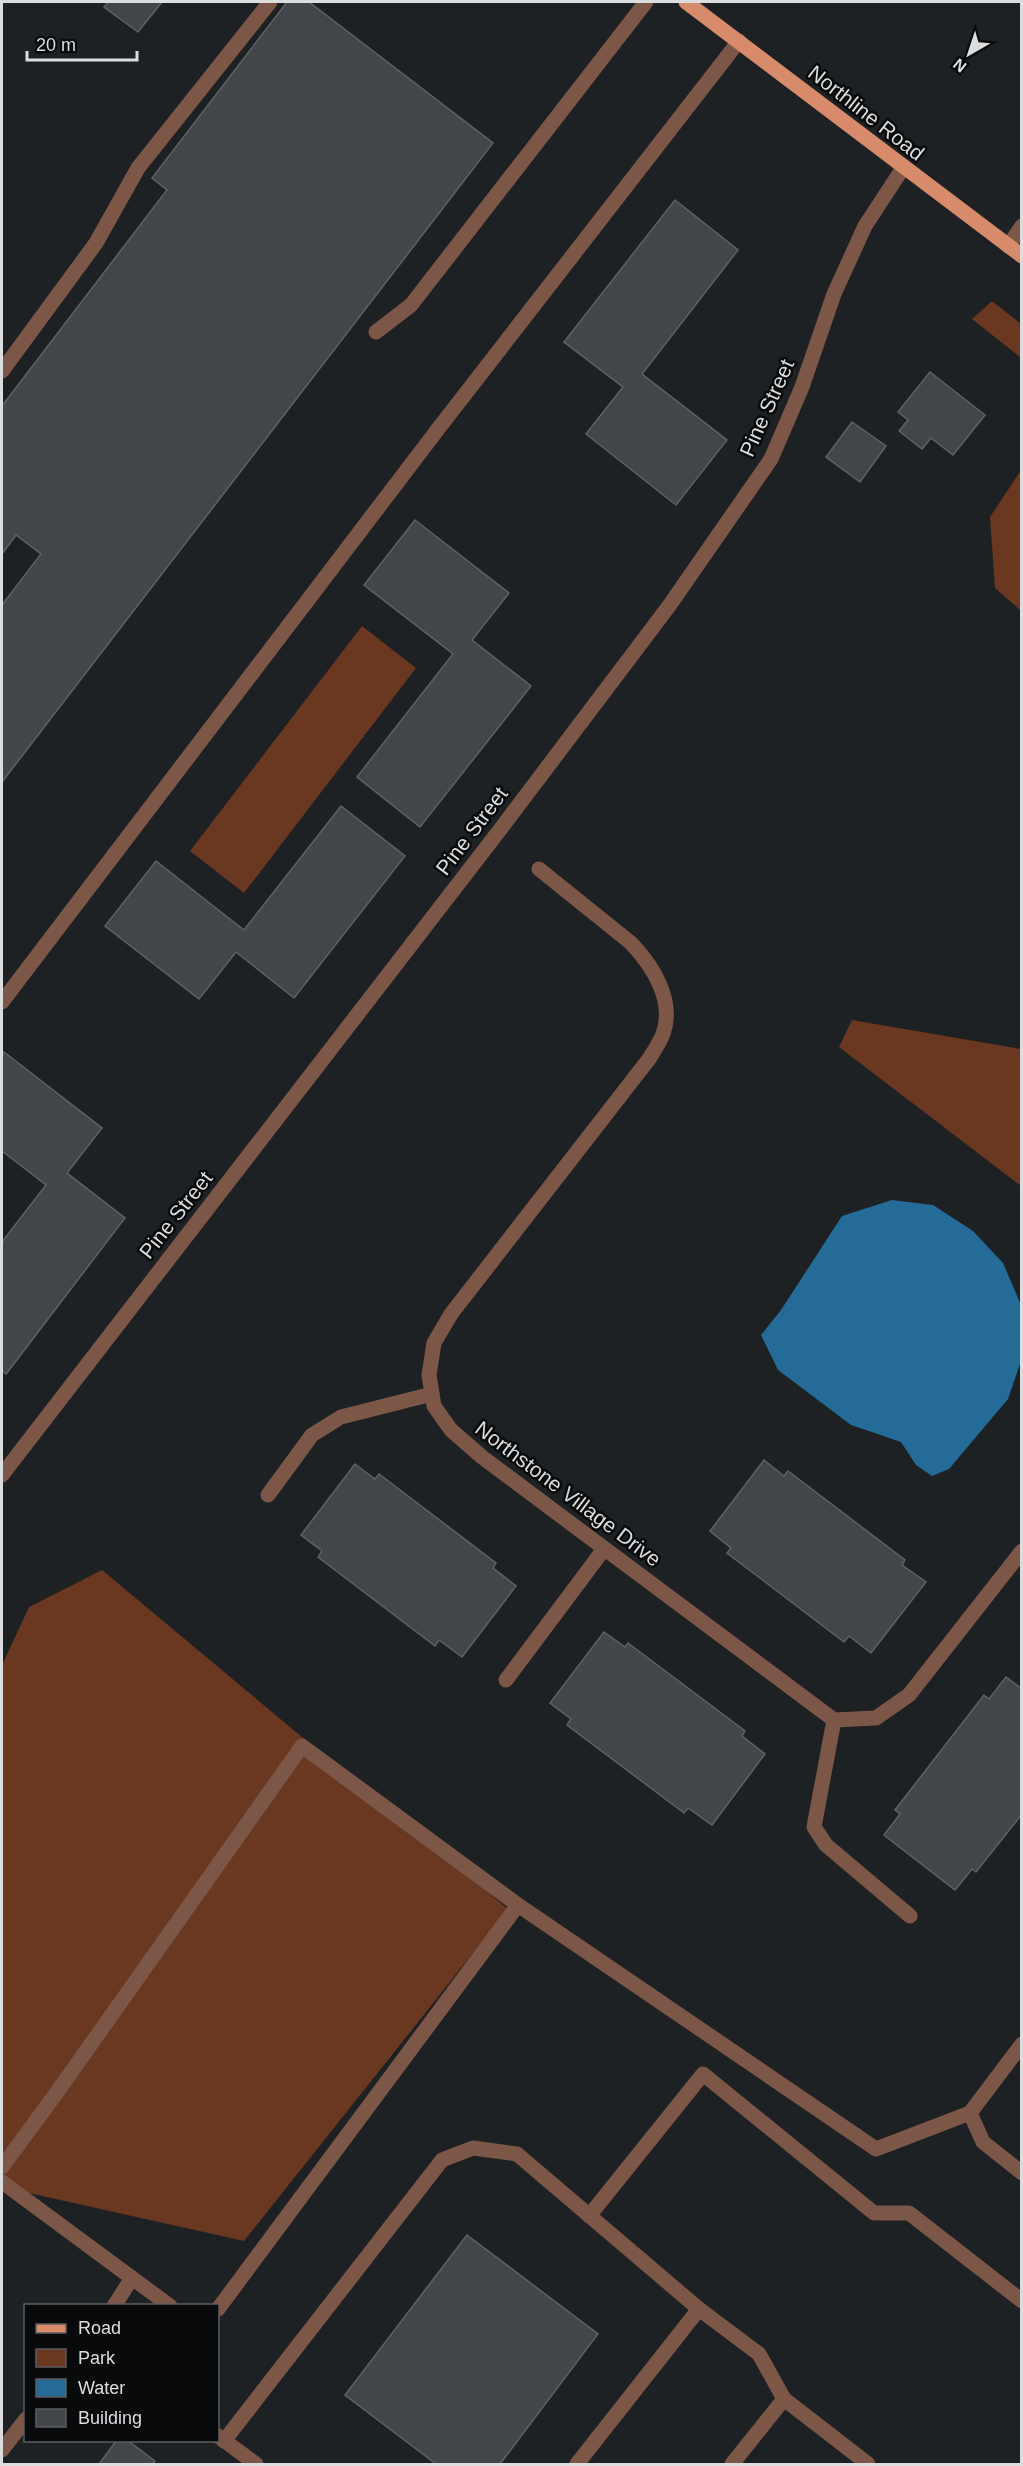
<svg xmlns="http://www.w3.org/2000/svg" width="1023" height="2466" font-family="Helvetica,sans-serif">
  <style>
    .green { fill: #6a3720 }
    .water { fill: #246b98 }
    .building { fill: #424649; stroke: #5e6265; stroke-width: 1.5 }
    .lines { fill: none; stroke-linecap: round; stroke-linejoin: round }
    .minor { stroke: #7c5647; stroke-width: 15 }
    .major { stroke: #d88b6a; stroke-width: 15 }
    .labels { text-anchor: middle; stroke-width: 5; stroke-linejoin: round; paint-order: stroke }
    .street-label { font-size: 21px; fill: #dbdddf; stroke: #090a0b }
  </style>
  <rect width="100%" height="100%" fill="#1d2123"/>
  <!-- green -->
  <g class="green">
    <path d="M992,301L1021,324V358L972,319Z"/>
    <path d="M1021,470V611L995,588L990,517Z"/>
    <path d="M362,626L416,668L244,893L190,851Z"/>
    <path d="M852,1020L1021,1049V1186L839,1047Z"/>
    <path d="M102,1570L508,1909L244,2241L2,2187V1665L29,1607Z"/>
  </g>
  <!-- water -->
  <path class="water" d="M892,1200L933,1205L973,1231L1003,1263L1021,1305V1361L1008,1399L949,1469L932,1476L916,1465L901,1442L851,1425L778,1370L761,1335L781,1310L842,1216Z"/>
  <!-- building -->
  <g class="building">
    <path d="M108,2H162L138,32L104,7Z"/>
    <path d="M287,2H309L493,143L2,782V605L41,554L16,535L2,554V406L167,190L152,178Z"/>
    <path d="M675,200L738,250L642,374L727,440L676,505L586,434L623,387L564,342Z"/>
    <path d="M930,372L985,415L953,455L931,438L922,449L899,431L908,420L898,412Z"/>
    <path d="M852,422L886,446L860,482L826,457Z"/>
    <path d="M415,520L509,593L472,640L531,686L420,827L357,777L453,654L364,585Z"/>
    <path d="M341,806L405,856L294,998L236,952L199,999L105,926L156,861L244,930Z"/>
    <path d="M4,1052L102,1128L67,1173L125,1218L6,1374L2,1370V1242L46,1185L2,1151V1056Z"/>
    <path d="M764,1460L784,1476L788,1471L905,1560L902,1565L926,1582L871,1653L849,1636L844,1642L727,1553L731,1548L710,1531Z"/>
    <path d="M355,1464L375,1479L379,1474L496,1563L493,1568L516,1586L462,1657L439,1640L435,1646L318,1557L322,1551L301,1535Z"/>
    <path d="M604,1632L625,1647L628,1643L745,1731L742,1736L765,1754L712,1825L688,1808L684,1813L567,1725L571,1719L550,1703Z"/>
    <path d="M1006,1677L1022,1689V1814L976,1872L972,1869L955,1890L884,1835L900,1814L895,1810L984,1695L989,1699Z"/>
    <path d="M467,2235L598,2334L500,2464H436L345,2395Z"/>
    <path d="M117,2440H127L155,2461L152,2464H99Z"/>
  </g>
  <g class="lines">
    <!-- minor -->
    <g class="minor">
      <path d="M1008,246L1022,226"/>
      <path d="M376,332L411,305L646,2"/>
      <path d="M2,371L96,243L138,168L270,2"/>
      <path d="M539,869L631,943C653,966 675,1001 663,1034C660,1042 654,1051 649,1059L451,1314L434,1343L429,1375L434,1406L451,1430L482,1457L834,1720L876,1718L909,1695L1022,1551"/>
      <path d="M2,1002L438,429L739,41"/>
      <path d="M2,1475L499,831L669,606L771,459L802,387L834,294L865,226L903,168"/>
      <path d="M268,1495L312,1435L341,1417L432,1394"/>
      <path d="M506,1680L604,1549"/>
      <path d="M834,1720L814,1827L826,1845L910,1916"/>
      <path d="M1022,2044L970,2113L983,2142L1022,2173"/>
      <path d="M2,2167L55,2095L302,1746L518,1905L876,2149L970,2113"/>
      <path d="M2,2182L170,2306"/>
      <path d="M589,2216L703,2074L874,2213H909L1022,2301"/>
      <path d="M114,2306L132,2278"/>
      <path d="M218,2309L518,1905"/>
      <path d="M218,2436L256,2464"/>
      <path d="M224,2441L442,2160L473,2148L517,2154L699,2309L759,2354L784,2399"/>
      <path d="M2,2450L26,2419"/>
      <path d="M577,2464L699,2309"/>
      <path d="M732,2464L784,2399L868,2464"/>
    </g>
    <!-- major -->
    <path class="major" d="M686,2L1022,256"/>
  </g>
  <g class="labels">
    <!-- street labels -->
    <g class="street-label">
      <text transform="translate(866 113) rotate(38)" y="7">Northline Road</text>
      <text transform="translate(767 408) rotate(-66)" y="7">Pine Street</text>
      <text transform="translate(472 831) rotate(-53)" y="7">Pine Street</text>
      <text transform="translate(176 1215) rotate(-52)" y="7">Pine Street</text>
      <text transform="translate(568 1494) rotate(37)" y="7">Northstone Village Drive</text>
    </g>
  </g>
  <!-- border -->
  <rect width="1023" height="2466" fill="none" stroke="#dbdddf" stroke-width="6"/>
  <!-- legend -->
  <rect x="24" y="2304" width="195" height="138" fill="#090a0b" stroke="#5d5e60" stroke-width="1.5"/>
  <rect x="36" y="2324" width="30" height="9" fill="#d88b6a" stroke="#5d5e60" stroke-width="1.5"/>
  <text x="78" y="2334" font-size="18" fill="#dbdddf">Road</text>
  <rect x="36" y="2349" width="30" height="18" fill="#6a3720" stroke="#5d5e60" stroke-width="1.5"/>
  <text x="78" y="2364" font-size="18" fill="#dbdddf">Park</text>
  <rect x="36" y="2379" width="30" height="18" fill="#246b98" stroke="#5d5e60" stroke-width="1.5"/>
  <text x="78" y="2394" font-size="18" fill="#dbdddf">Water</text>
  <rect x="36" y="2409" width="30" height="18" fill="#424649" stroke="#5d5e60" stroke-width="1.5"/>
  <text x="78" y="2424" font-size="18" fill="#dbdddf">Building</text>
  <!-- north arrow -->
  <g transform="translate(969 54) rotate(219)" stroke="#090a0b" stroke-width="4.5" paint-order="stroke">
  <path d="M0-4.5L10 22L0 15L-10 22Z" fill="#dbdddf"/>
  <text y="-9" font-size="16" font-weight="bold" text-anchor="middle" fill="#dbdddf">N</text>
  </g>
  <!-- scale -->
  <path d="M27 51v9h110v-9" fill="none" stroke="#dbdddf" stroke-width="3"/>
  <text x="36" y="51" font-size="18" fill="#dbdddf" stroke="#090a0b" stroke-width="4.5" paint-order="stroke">20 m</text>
</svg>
